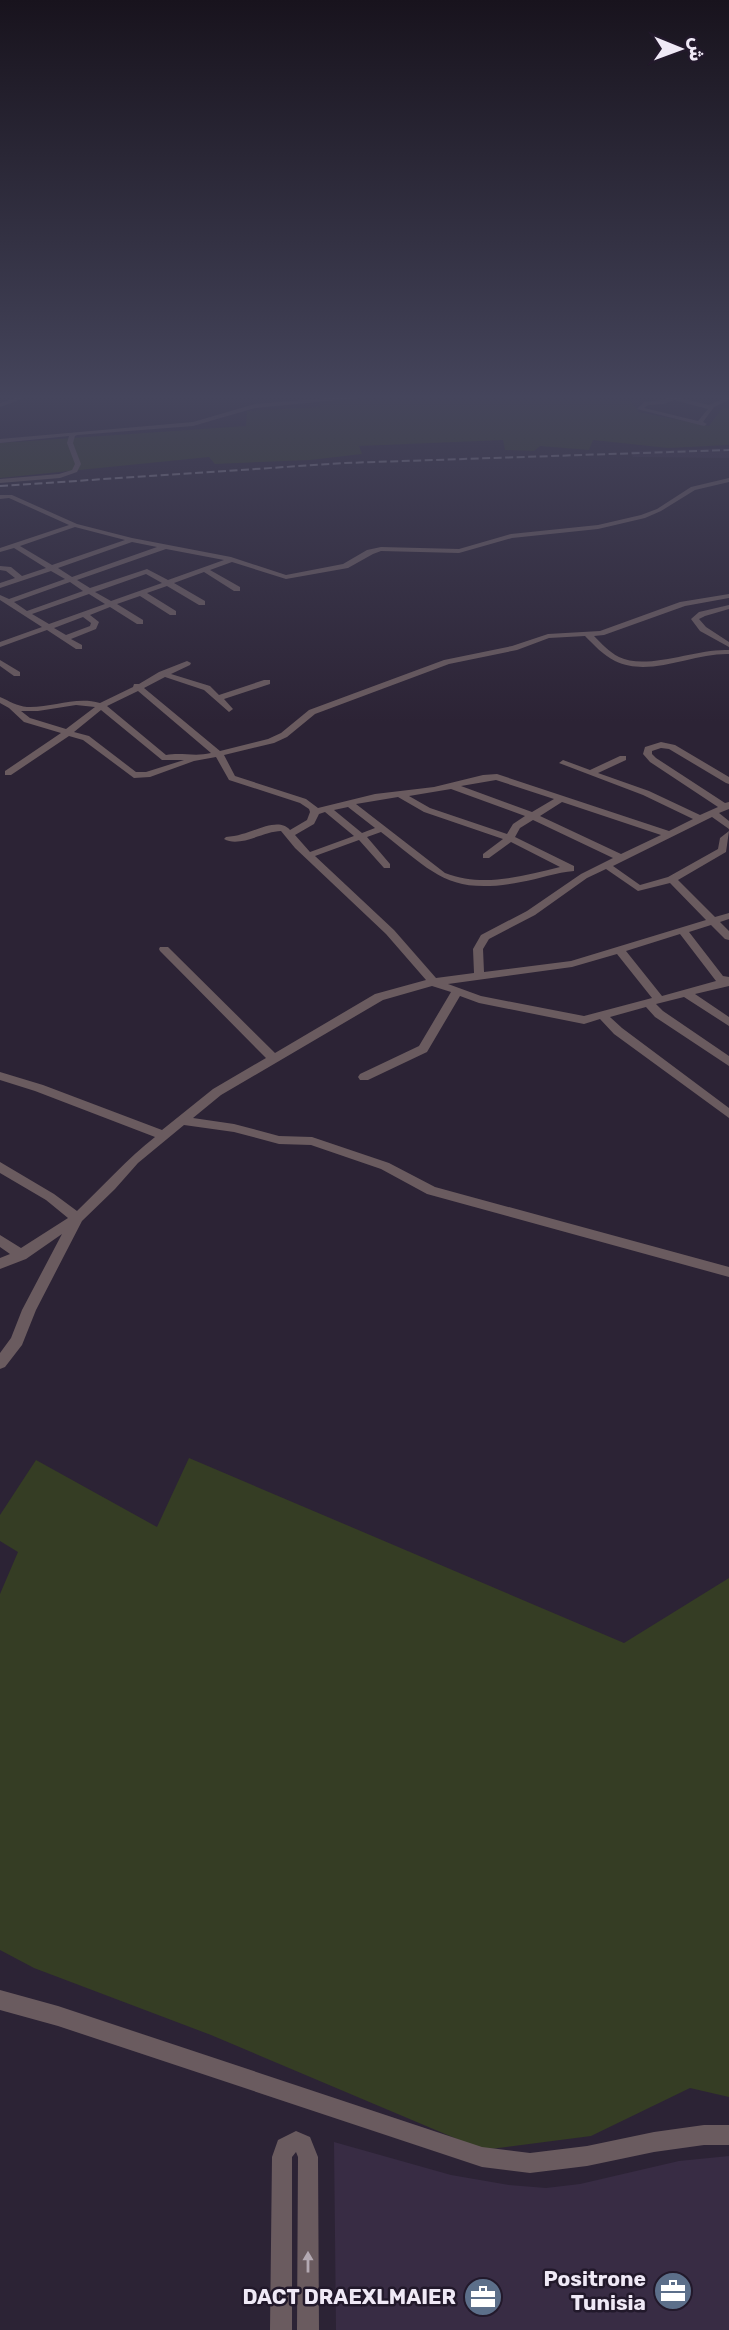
<svg xmlns="http://www.w3.org/2000/svg" width="729" height="2330" font-family="Rubik,Cairo,sans-serif">
  <style>
    .built { fill: #382c44 }
    .green { fill: #353d24 }
    .lines { fill: none; stroke-linecap: round; stroke-linejoin: round }
    .street { fill: #6a5b5f; fill-rule: evenodd }
    .rail { stroke: #918a99; stroke-width: 2; stroke-dasharray: 8 3.5; stroke-linecap: butt }
    .oneway { fill: #b3a9b2 }
    .labels { text-anchor: middle; stroke-width: 5; stroke-linejoin: round; paint-order: stroke }
    .near-poi-label { font-size: 21px; font-weight: bold; fill: #efe9f6; stroke: #22192b; text-anchor: end }
  </style>
  <rect width="100%" height="100%" fill="#2c2335"/>
  <!-- built -->
  <g class="built">
    <path d="M729,448V458L633,457L631,451Z"/>
    <path d="M334,2142L451,2175L509,2185L546,2188L580,2184L679,2161L729,2156V2330H336Z"/>
  </g>
  <!-- green -->
  <g class="green">
    <path d="M316,396H574L630,401L639,412L709,426L723,407L729,408V445L668,448L593,440L589,450L540,446L534,451L505,450L503,440L359,446L362,454L310,460L215,464L209,457L0,478V443L246,426L247,411L320,407Z"/>
    <path d="M189,1458L624,1643L729,1578V2097L690,2088L591,2136L483,2150L211,2035L34,1968L0,1950V1594L18,1552L0,1541V1515L36,1460L157,1527Z"/>
  </g>
  <g class="lines">
    <!-- street -->
    <g class="street">
      <path d="M21,396H30L0,407V403Z"/>
      <path d="M353,396H379L255,408L193,426L77,435L75,436L73,443L81,464L77,472L60,478L0,483V479L59,474L72,470L75,464L67,443L69,436L0,443V439L193,422L255,404Z"/>
      <path d="M684,396L680,398L709,405L729,396V400L714,407L703,422L707,424L704,426L637,409L644,402L663,400L672,396ZM674,400L708,409L698,421L644,408L648,405L664,404Z"/>
      <path d="M729,478V482L695,490L661,511L645,518L598,529L512,538L459,553L381,551L373,554L348,568L286,579L232,562L210,570L240,587V591H234L204,572L174,583L205,601V605H199L167,586L147,593L176,611V615H170L140,596L117,604L143,620V624H137L110,607L90,615L99,622L96,629L71,639L82,645V649H76L47,630L0,647V642L42,627L0,600V595L9,599L65,579L51,571L0,588V583L15,578L6,571L0,570V566L11,567L22,576L46,568L14,548L0,552V548L69,525L9,498L0,499V495H12L77,524L132,538L231,557L286,575L343,564L367,550L381,547L459,549L511,534L598,525L641,515L657,509L691,487ZM75,527L125,540L52,565L20,546ZM132,542L157,547L72,577L58,568ZM166,549L224,560L168,580L147,569L90,588L77,580ZM146,574L162,583L111,601L95,592ZM70,582L83,591L27,611L14,602ZM89,594L105,604L49,624L32,614ZM83,617L91,623L90,626L66,635L54,628Z"/>
      <path d="M729,594V598L685,606L604,635L594,636C601,643 609,652 619,657C647,671 697,648 729,650V654C692,653 650,678 615,661C603,655 594,645 585,636L549,638L517,650L449,664L315,714L287,737L274,743L224,755L235,776L306,799L318,808L375,794L434,787L483,775L497,774L669,831L693,819L643,795L559,763L563,760L590,770L620,756H626V760L598,773L649,791L700,815L718,807L650,762L643,754L645,747L661,742L675,745L729,777V784L726,783L669,749L661,748L652,751V754L656,758L725,803L729,802V809L719,813L729,821V829L712,817L613,866L640,885L668,877L718,849L720,838L729,831L726,852L678,880L715,917L729,913V919L720,922L729,931V940L725,939L711,925L689,932L723,976L729,977V986L695,994L729,1017V1026L684,997L656,1004L663,1011L729,1056V1066L655,1017L646,1007L610,1017L622,1028L729,1108V1118L614,1034L600,1019L584,1024L479,1003L460,996L427,1052L368,1080H360L358,1077L360,1074L419,1046L451,992L432,986L383,1000L221,1095L193,1118L234,1124L279,1136L312,1137L389,1163L435,1187L729,1267V1277L427,1194L381,1169L311,1145L279,1144L234,1132L184,1125L138,1163L115,1189L82,1221L36,1310L22,1345L5,1367L0,1369V1353L11,1338L22,1310L62,1234L26,1259L0,1269V1258L10,1254L0,1247V1235L21,1248L68,1218L46,1200L0,1173V1162L54,1194L77,1211C103,1186 127,1159 155,1137L35,1091L0,1080V1072L43,1085L162,1130L213,1089L266,1058L160,951L159,949L160,947H168L275,1053L375,994L426,980L386,934L295,848L281,831C264,831 240,848 224,839L226,837C231,836 237,836 242,834C256,831 279,817 290,830L307,820L310,812L309,809L300,803L229,780L216,757L194,761L150,777L134,778L83,740L69,736L11,775H5V771L61,733L24,722L9,708L0,703V697C9,701 17,706 27,707C52,708 75,696 100,703L133,687L134,684H139L159,672L187,661L191,663L190,665L171,674L210,686L219,695L264,680H270V684L224,699L233,709L229,712L204,690L165,677L144,688L220,751L268,739L281,733L309,710L444,660L512,646L548,634L600,631L680,602ZM138,691L211,753C194,757 182,752 166,755L107,706ZM76,705L95,707L66,729L30,718L21,711H38ZM101,710L162,760H184L146,772H136L89,736L74,732ZM496,780L554,799L532,812L461,786ZM451,789L525,816L513,824L507,834L430,808L409,796ZM398,797L424,812L503,839L483,854V858H489L511,842L560,867C522,876 484,888 445,873L356,804ZM562,802L661,835L621,854L540,816ZM348,807L375,828L362,833L334,810ZM325,812L354,836L310,852L295,835L314,824L319,814ZM533,820L613,858L581,874L527,911L481,935L473,949L474,973L436,978L394,930L315,856L359,840L384,868H390V864L367,837L381,832C434,873 449,896 521,882C539,879 557,872 574,871V866L515,837L520,828ZM606,869L638,891L670,883L706,920L571,961L484,972L483,949L489,939L535,915L587,878ZM680,934L716,981L662,996L626,951ZM617,954L652,998L584,1016L481,996L448,984L572,967Z"/>
      <path d="M729,605V609L705,616L699,619L706,627L729,642V647L700,631L691,619L699,612Z"/>
      <path d="M0,660L20,672V676H14L0,666Z"/>
      <path d="M0,1990L58,2006L482,2147L530,2153L587,2146L654,2132L704,2125H729V2145H704L654,2152L587,2166L530,2173L482,2167L58,2026L0,2010Z"/>
      <path d="M296,2131L310,2137L318,2157L319,2330H297L298,2157L296,2152L292,2157V2330H270L272,2157L278,2140Z"/>
    </g>
    <!-- rail -->
    <path class="rail" d="M0,486L345,463L729,450"/>
  </g>
  <!-- one-way arrows -->
  <defs><path id="oneway-solid" d="M-6-.8H1V-3.2L6.5 0L1 3.2V.8H-6Z" transform="scale(1.75)"/></defs>
  <use class="oneway" href="#oneway-solid" transform="translate(308 2262) rotate(-90)"/>
  <!-- sky -->
  <linearGradient id="sky" x2="0" y2="1"><stop stop-color="#18131d"/><stop offset="0.55" stop-color="#45455c"/><stop offset="1" stop-color="#45455c" stop-opacity="0"/></linearGradient>
  <rect width="729" height="722" fill="url(#sky)"/>
  <!-- icons -->
  <defs>
    <symbol id="office-disc" viewBox="-11 -11 22 22"><circle r="9.5" fill="#5c6f8a" stroke="#22192b"/><path d="M-6-3h4V-5.5h4V-3h4V5H-6ZM-1-4.5V-3h2v-1.5ZM-6 0V1H6V0Z" fill="#fff"/></symbol>
  </defs>
  <g fill-rule="evenodd">
    <use href="#office-disc" x="651" y="2269" width="44" height="44"/>
    <use href="#office-disc" x="461" y="2275" width="44" height="44"/>
  </g>
  <g class="labels">
    <!-- near-poi labels -->
    <g class="near-poi-label">
      <text x="646" y="2286">Positrone<tspan x="646" dy="24">Tunisia</tspan></text>
      <text x="456" y="2304">DACT DRAEXLMAIER</text>
    </g>
  </g>
  <!-- north arrow -->
  <g transform="translate(680 49) rotate(91)" stroke="#22192b" stroke-width="5" paint-order="stroke">
  <path d="M0-5L12 26L0 18L-12 26Z" fill="#efe9f6"/>
  <text y="-10" font-size="19" font-weight="bold" text-anchor="middle" fill="#efe9f6">ش</text>
  </g>
</svg>
